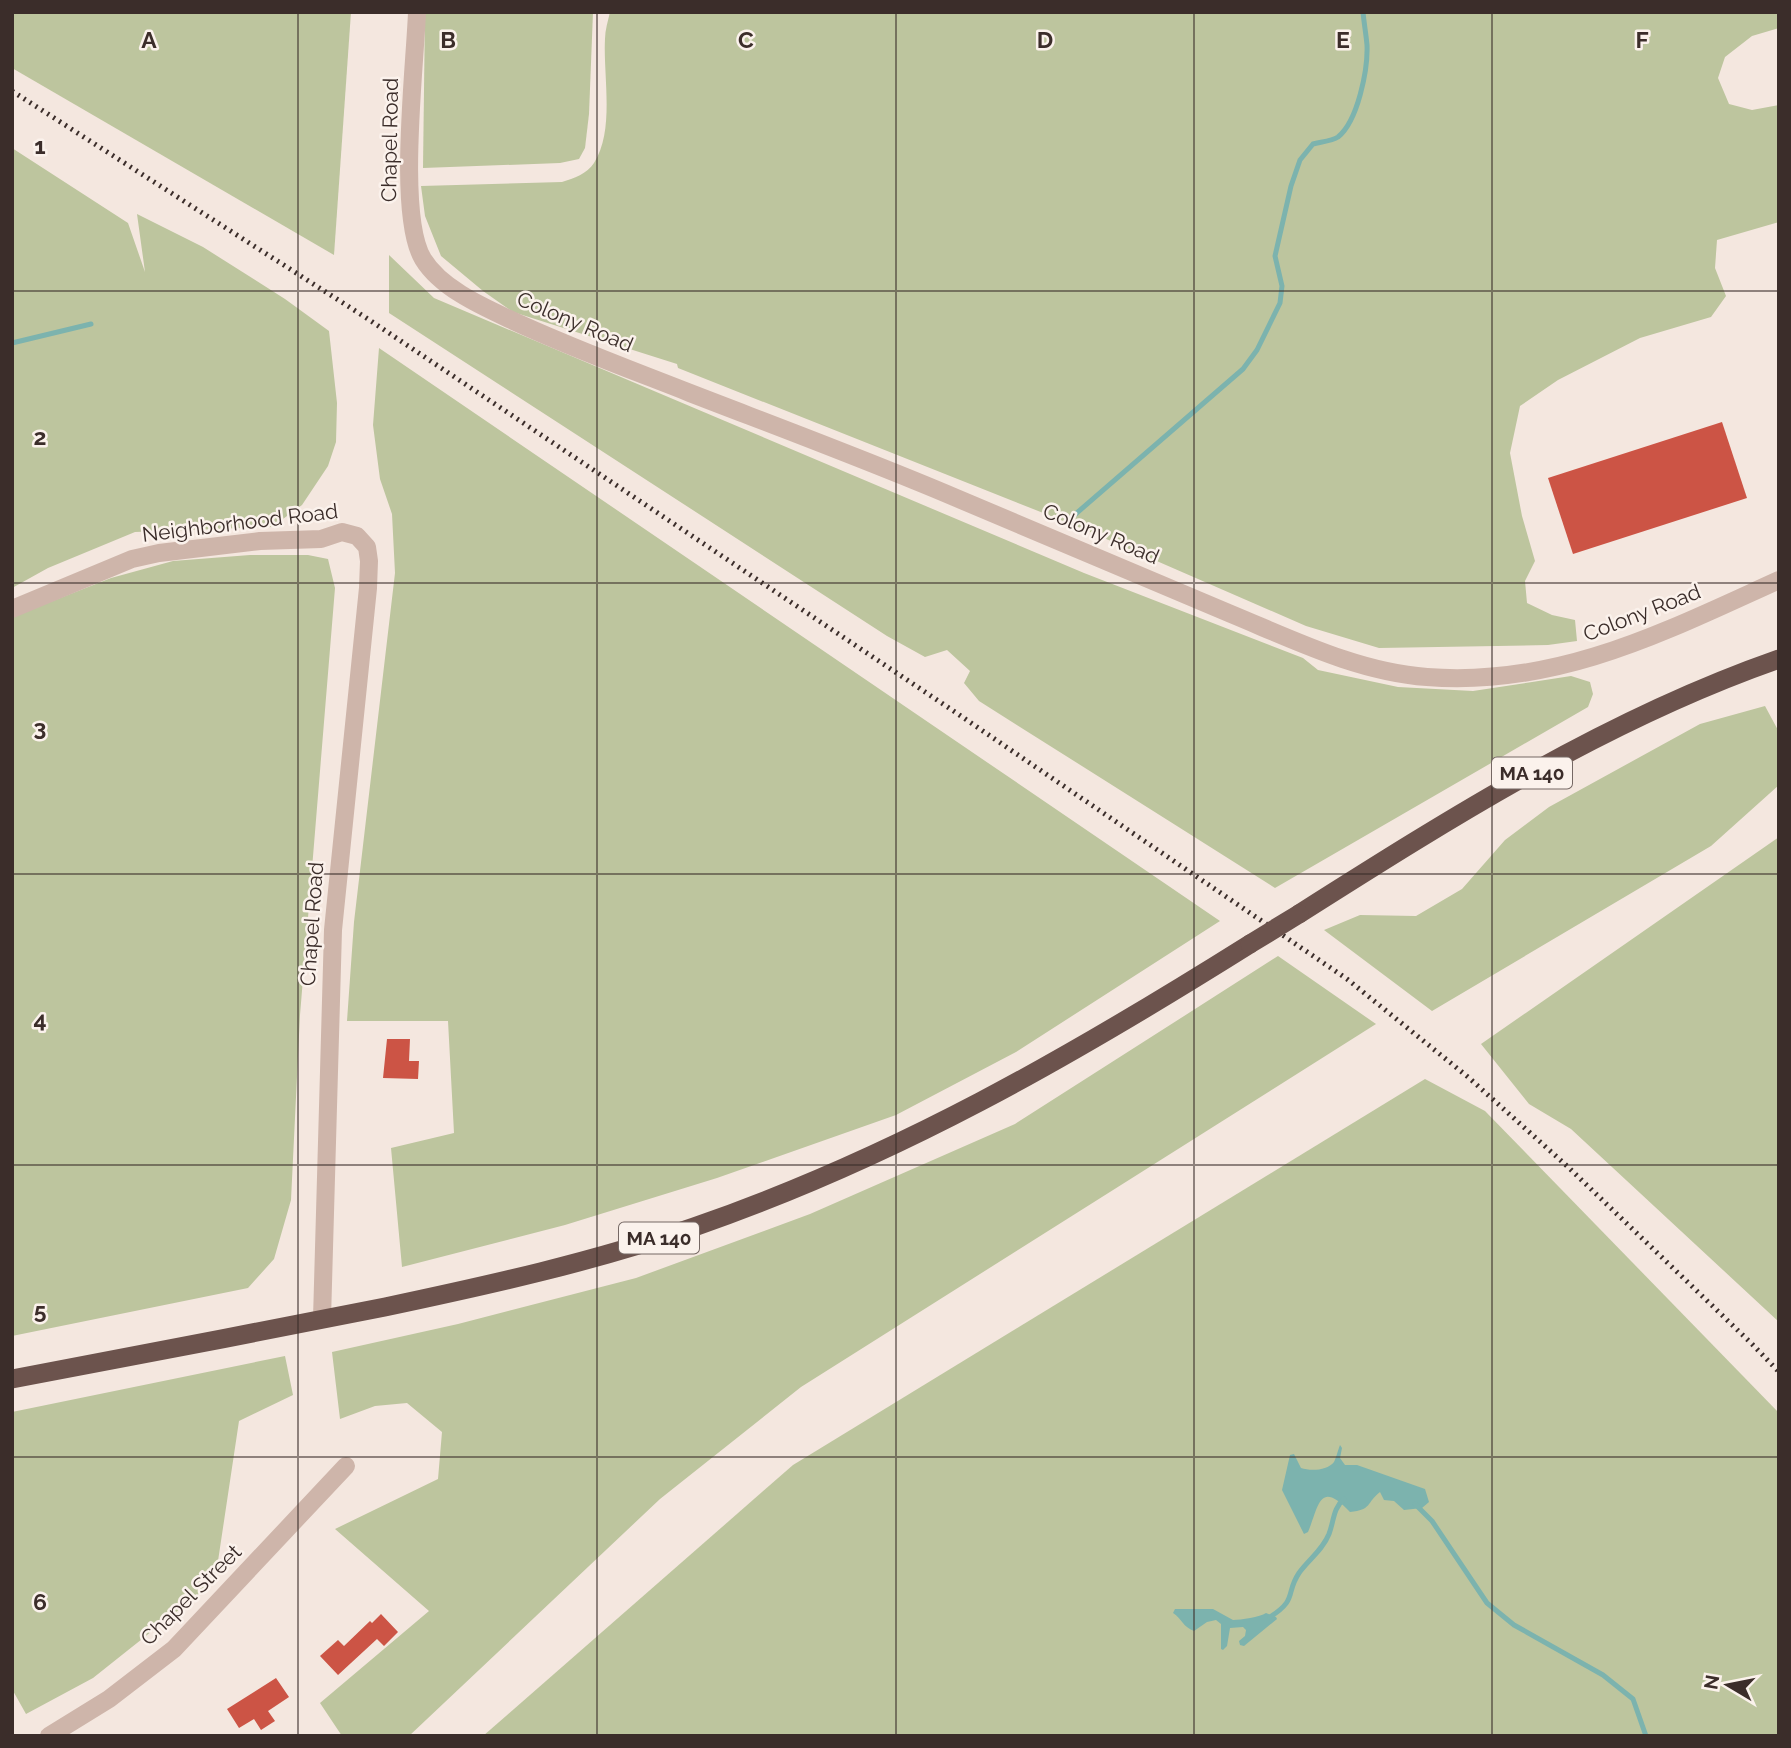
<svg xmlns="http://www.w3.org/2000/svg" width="1791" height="1748" font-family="Raleway,sans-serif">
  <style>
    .green { fill: #bdc59e }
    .water { fill: #7cb3ae }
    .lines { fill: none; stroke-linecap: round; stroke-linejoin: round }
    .stream { stroke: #7cb3ae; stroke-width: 5 }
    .building { fill: #cc5445 }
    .minor { stroke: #ceb5aa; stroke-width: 18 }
    .trunk { stroke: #6c534d; stroke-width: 19 }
    .rail { stroke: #3b2d2a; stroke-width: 5; stroke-dasharray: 2 5; stroke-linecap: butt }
    .trunk-bridge { stroke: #6c534d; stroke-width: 19 }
    .grid { fill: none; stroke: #3b2d2a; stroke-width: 2; stroke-opacity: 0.55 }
    .labels { text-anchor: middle; stroke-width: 5; stroke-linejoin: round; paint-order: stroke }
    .shield { fill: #fbf2ec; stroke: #756864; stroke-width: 2 }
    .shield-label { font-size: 19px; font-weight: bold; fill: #3b2d2a }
    .street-label { font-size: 21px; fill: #3b2d2a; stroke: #fbf2ec }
    .grid-label { font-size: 23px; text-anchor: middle; font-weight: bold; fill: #3b2d2a; stroke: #fbf2ec; stroke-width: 5; stroke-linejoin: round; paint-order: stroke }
  </style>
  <rect width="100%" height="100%" fill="#f4e7df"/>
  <!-- green -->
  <g class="green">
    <path d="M12,12H351L334,255L12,68Z"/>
    <path d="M425,12H593L589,114L585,148L579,159L560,163L423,168Z"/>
    <path d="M610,12H1779V28L1752,36L1725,57L1718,78L1729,104L1752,110L1779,105V222L1717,240L1715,268L1726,296L1711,317L1640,338L1558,380L1520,406L1510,453L1522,516L1535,561L1525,581L1527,603L1552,615L1575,620L1577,641L1548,645L1379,648L1306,626L1081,528L678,368L677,364L513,312L483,291L441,256L425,216L421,186L562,182C574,178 587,174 594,163C615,130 603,76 605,39C605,30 608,21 610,12Z"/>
    <path d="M12,148L128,223L145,272L137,214L203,247L285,299L329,331L337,403L336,442L328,466L302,505L272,527L135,532L48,568L12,588Z"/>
    <path d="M389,255L434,298L1084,573L1303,658L1318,670L1398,687L1473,691L1571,676L1590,682L1593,694L1588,707L1275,888L979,701L964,683L970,671L947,650L925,657L887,636L389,313Z"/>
    <path d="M379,348L1220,921L1016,1052L896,1115L717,1178L565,1225L402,1267L391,1148L454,1133L448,1021H347L354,922L395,573L392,514L380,479L373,425Z"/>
    <path d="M250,555H308L328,559L335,588L300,1015L291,1200L274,1259L248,1288L12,1336V617L111,578L173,561Z"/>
    <path d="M1765,706L1779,732V785L1711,846L1432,1011L1324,930L1360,915L1416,916L1462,889L1505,840L1549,807L1700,724Z"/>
    <path d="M1779,837V1322L1571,1129L1529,1104L1481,1044Z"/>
    <path d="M1278,956L1376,1024L801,1387L660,1499L409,1736H342L320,1703L429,1611L335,1529L438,1479L442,1432L407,1403L375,1406L340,1419L332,1352L458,1324L636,1278L810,1214L1015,1124Z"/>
    <path d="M1425,1079L1485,1111L1779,1413V1736H483L793,1465Z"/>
    <path d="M285,1356L293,1395L239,1421L215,1581L93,1678L26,1714L12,1689V1412Z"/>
  </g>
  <!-- water -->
  <g class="water">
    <path d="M1340,1445L1342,1448L1340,1458L1345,1465H1357L1425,1489L1429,1502L1422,1508L1404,1510L1394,1501L1384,1500L1380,1492C1366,1503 1372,1510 1350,1512C1319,1479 1319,1506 1308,1532L1304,1534L1282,1490L1290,1455L1294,1454L1301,1468C1310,1471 1327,1471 1334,1462C1336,1458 1338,1450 1340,1445Z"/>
    <path d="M1175,1609H1213L1233,1620C1241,1620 1260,1617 1266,1613L1276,1617L1277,1619L1244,1646L1240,1645L1239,1641L1245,1636L1246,1630L1243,1627L1230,1628L1227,1646L1223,1650L1221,1649V1624L1216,1620L1207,1622L1194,1631C1183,1627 1182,1619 1173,1613Z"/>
  </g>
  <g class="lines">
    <!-- stream -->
    <g class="stream">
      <path d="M12,343L91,324"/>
      <path d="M1064,524L1243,369L1257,350L1280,303L1282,286L1275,256L1291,186L1300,160L1313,144C1320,142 1332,141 1338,137C1358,121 1368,69 1367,45C1366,34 1364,23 1363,12"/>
      <path d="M1415,1504L1432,1521L1487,1603L1514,1625L1603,1675L1633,1699L1646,1736"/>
      <path d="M1270,1617C1298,1599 1285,1594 1299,1573C1309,1559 1322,1551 1329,1534C1334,1521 1333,1508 1344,1499"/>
    </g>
  </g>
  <!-- building -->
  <g class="building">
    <path d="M1722,422L1747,498L1573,554L1548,478Z"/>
    <path d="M387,1039H410L409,1061H419L418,1079L383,1078Z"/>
    <path d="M381,1614L398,1632L384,1646L377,1639L338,1675L320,1656L338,1640L344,1646L370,1621L372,1623Z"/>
    <path d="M276,1678L289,1697L268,1711L275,1721L261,1730L254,1719L239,1728L227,1709Z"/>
  </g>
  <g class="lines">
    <!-- minor -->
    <g class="minor">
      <path d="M417,12C415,67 397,216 423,259C440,287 479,305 507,318C566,346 629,369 690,393C778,427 867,460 954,497C1046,536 1139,575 1231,614C1294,640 1358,672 1427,677C1558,687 1664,632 1779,580"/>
      <path d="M12,609L132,559L159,553L260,541L321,539L342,532L357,536L367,547L369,561L368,588L333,930L322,1319"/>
      <path d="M49,1736L109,1699L174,1649L346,1466"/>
    </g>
    <!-- trunk -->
    <g class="trunk">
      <path d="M1299,914C1452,817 1607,719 1779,659"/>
      <path d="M12,1379C136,1355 261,1332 385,1307C489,1285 593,1262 694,1227C896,1157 1070,1057 1250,944"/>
    </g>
    <!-- rail -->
    <path class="rail" d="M12,91L368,319L955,712L1347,979L1468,1077L1567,1166L1752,1344L1779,1372"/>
    <!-- trunk-bridge -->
    <path class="trunk-bridge" d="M1250,944L1299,914"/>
  </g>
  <!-- grid -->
  <path class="grid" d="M298,12V1736M597,12V1736M896,12V1736M1194,12V1736M1492,12V1736M12,291H1779M12,583H1779M12,874H1779M12,1165H1779M12,1457H1779"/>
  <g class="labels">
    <!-- shield labels -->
    <g class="shield">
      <rect x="1492" y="757.5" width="80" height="31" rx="5"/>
      <rect x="619" y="1222.5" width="80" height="31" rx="5"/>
    </g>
    <g class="shield-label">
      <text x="1532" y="780">MA 140</text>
      <text x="659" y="1245">MA 140</text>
    </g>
    <!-- street labels -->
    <g class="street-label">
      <text transform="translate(390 140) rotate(-89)" y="7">Chapel Road</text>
      <text transform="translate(575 322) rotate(23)" y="7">Colony Road</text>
      <text transform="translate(240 523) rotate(-7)" y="7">Neighborhood Road</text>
      <text transform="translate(1101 534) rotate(23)" y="7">Colony Road</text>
      <text transform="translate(1642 613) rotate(-21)" y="7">Colony Road</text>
      <text transform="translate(312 924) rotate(-86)" y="7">Chapel Road</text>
      <text transform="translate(191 1595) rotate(-45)" y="7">Chapel Street</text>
    </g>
  </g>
  <g class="grid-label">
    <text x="149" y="48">A</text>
    <text x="448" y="48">B</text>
    <text x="746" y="48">C</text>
    <text x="1045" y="48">D</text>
    <text x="1343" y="48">E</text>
    <text x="1642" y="48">F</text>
    <text x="40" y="154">1</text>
    <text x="40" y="445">2</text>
    <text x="40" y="736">3</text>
    <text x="40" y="1028">4</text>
    <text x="40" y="1319">5</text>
    <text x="40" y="1610">6</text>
  </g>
  <!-- border -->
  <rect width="1791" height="1748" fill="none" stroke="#3b2d2a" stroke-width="28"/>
  <!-- north arrow -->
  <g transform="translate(1728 1685) rotate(280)" stroke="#fbf2ec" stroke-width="5" paint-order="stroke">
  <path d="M0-5L12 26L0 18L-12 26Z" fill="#3b2d2a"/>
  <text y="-10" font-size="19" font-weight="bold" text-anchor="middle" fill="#3b2d2a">N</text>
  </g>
</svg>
